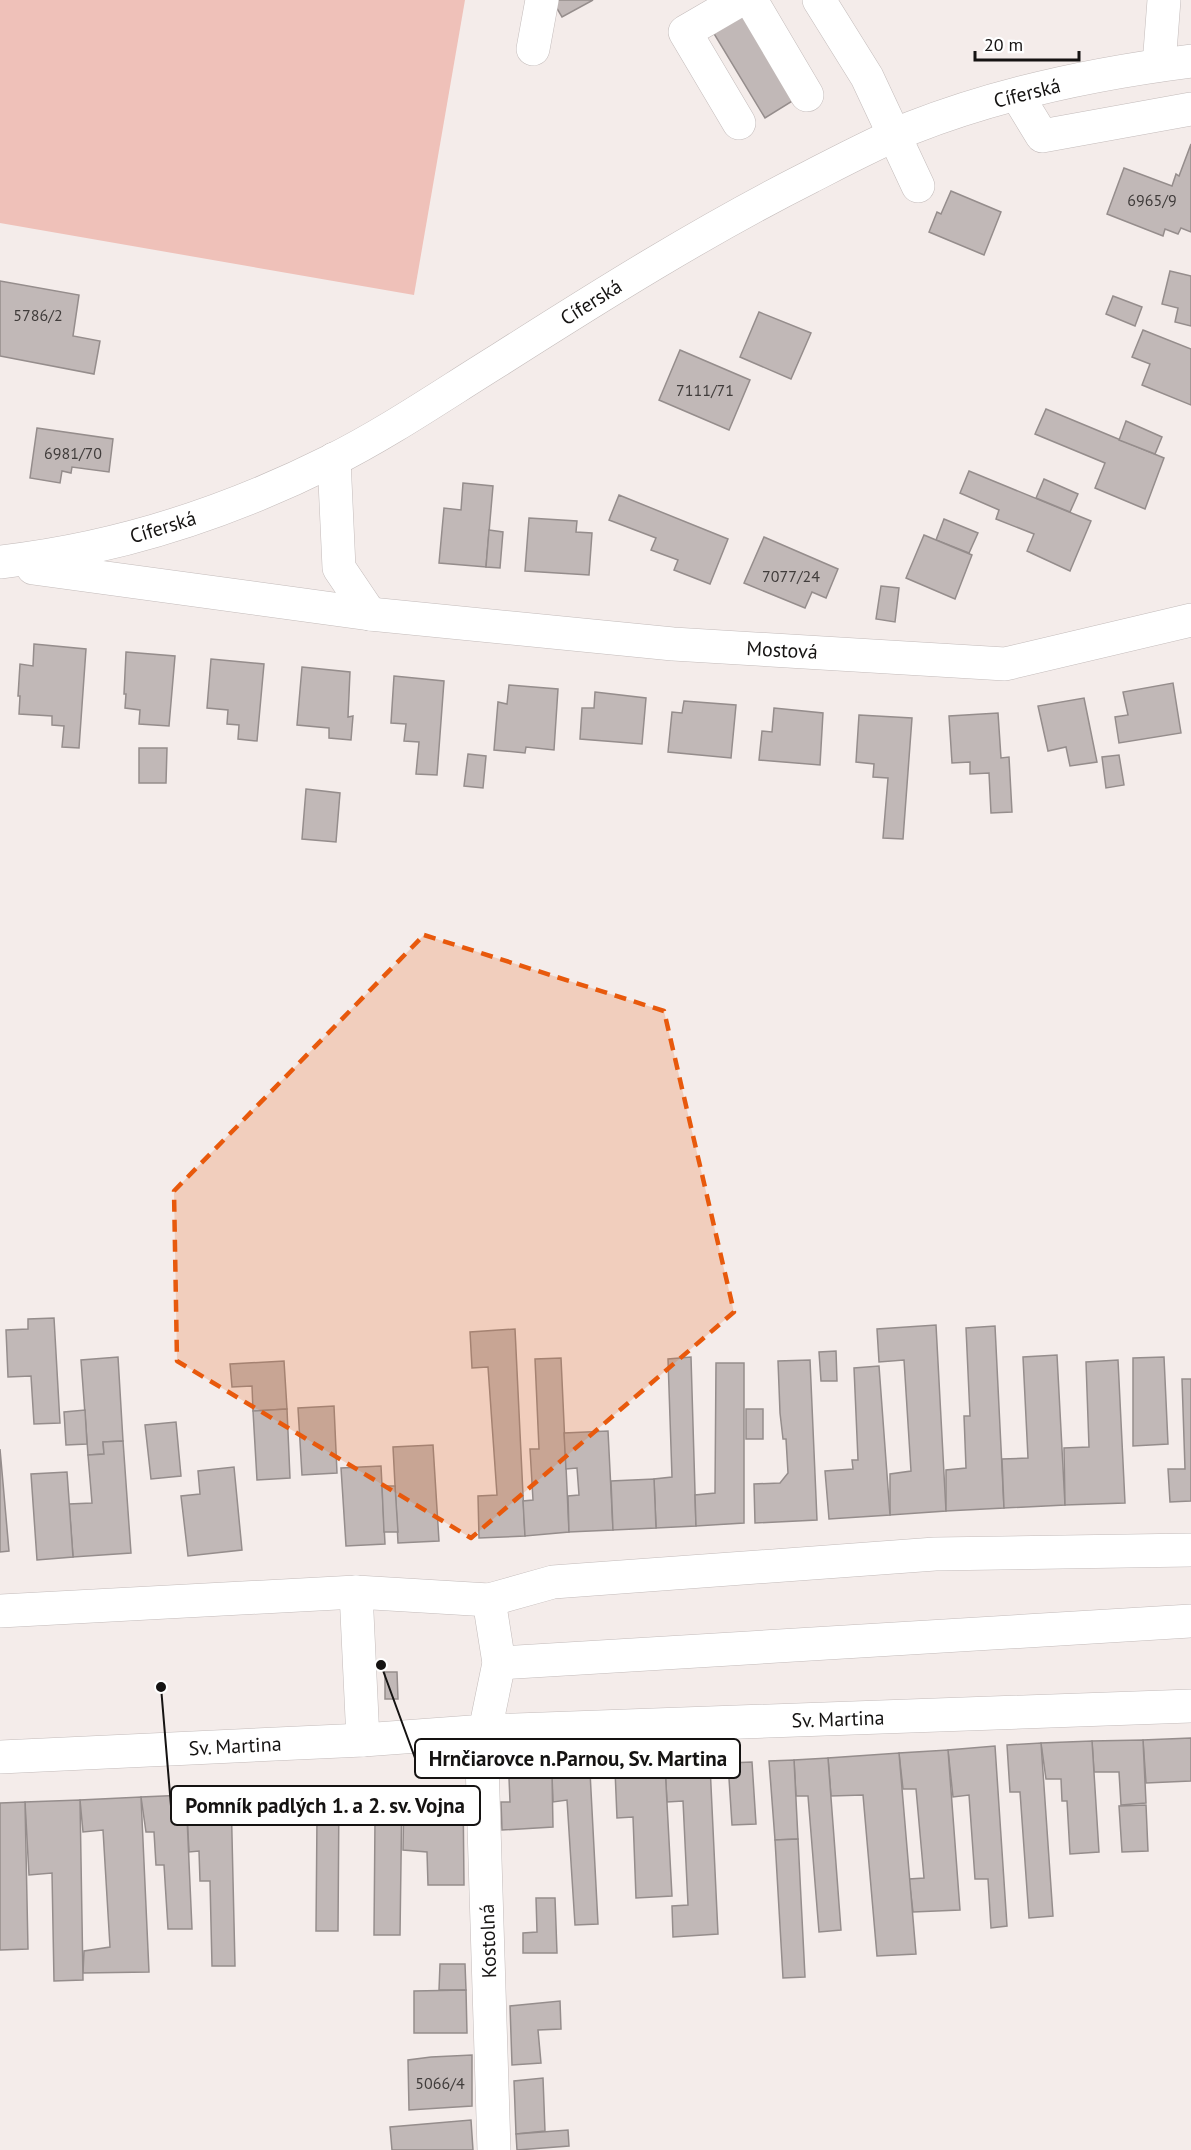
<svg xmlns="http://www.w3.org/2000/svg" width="1191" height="2150" font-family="'PT Sans',sans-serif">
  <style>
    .green { fill: #efc1b9 }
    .building { fill: #c1b8b7; stroke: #958d8c; stroke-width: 1.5 }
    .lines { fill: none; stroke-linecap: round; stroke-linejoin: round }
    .minor-casing { stroke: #c3bbba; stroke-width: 34 }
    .minor { stroke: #fff; stroke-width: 33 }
    .marked { fill: #e8590c; fill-opacity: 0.2; stroke: #e8590c; stroke-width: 4.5; stroke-dasharray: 12 8; stroke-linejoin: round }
    .labels { text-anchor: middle; stroke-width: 5; stroke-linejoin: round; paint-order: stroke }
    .number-label { font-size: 16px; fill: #403c3b }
    .street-label { font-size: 20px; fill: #151312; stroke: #fff }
    .leader { fill: none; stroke: #151312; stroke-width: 2 }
    .callout-dot { fill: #151312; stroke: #fff; stroke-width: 2 }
    .callout { fill: #fff; stroke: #151312; stroke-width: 2 }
    .callout-label { font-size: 21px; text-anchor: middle; font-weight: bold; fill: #151312 }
  </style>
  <rect width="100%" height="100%" fill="#f4ecea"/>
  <!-- green -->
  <path class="green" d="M0,0H465L414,295L0,223Z"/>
  <!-- building -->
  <g class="building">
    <path d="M552,0H593L562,17Z"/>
    <path d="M742,14L794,100L765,118L713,32Z"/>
    <path d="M1191,144V232L1181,228L1178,234L1165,229L1163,236L1107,214L1124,168L1172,186L1176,174L1179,176Z"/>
    <path d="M951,191L1001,212L984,255L929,232L937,212L941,214Z"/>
    <path d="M1170,271L1191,276V326L1175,322L1178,308L1162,304Z"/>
    <path d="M0,281L79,295L73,336L100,341L94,374L0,356Z"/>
    <path d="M1113,296L1142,307L1135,326L1106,314Z"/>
    <path d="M759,312L811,333L791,379L740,357Z"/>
    <path d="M1143,330L1191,349V405L1142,385L1150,364L1132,357Z"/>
    <path d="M680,350L750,380L729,430L659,400Z"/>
    <path d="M1046,409L1164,458L1145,509L1095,488L1105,463L1035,434Z"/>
    <path d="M1126,421L1162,437L1155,454L1119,440Z"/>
    <path d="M37,428L113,439L109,472L72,467L71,473L62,471L60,483L30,478Z"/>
    <path d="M969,471L1091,521L1070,571L1027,551L1034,534L996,519L999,510L960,493Z"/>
    <path d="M1044,479L1078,494L1070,512L1036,498Z"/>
    <path d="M463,483L493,486L486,567L439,563L444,508L461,510Z"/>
    <path d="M619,495L728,539L710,584L674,570L678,560L651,550L656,538L609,520Z"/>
    <path d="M529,518L577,521L576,532L592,533L589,575L525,571Z"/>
    <path d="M944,519L978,533L969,553L936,540Z"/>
    <path d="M489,530L503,532L500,568L486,567Z"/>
    <path d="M924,535L972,555L955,599L906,578Z"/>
    <path d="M764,537L838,569L826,598L812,592L805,608L744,583Z"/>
    <path d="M881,586L899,588L895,622L876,619Z"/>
    <path d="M34,644L86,649L79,748L62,747L64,726L52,725V716L19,714L20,696H18L20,664L33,666Z"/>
    <path d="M126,652L175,656L169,726L139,724L140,710L125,708L126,694H124Z"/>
    <path d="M211,659L264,664L257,741L238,739L239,725L227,724L228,710L207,708Z"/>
    <path d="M302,667L350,672L348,717L353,716L351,740L329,738V728L297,725Z"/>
    <path d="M394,676L444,681L437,775L416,774L419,742L404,741L406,724L391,723Z"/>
    <path d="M1173,683L1181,733L1119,743L1115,717L1128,715L1123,692Z"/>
    <path d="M509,685L558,689L554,750L526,747L525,753L494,750L498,702L507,704Z"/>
    <path d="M595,692L646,698L642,744L580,739L582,708H594Z"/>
    <path d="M1084,698L1097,762L1070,766L1066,747L1048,751L1038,706Z"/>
    <path d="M684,701L736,705L731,758L668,752L672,712L682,713Z"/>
    <path d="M774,708L823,713L820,765L759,760L762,731L772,732Z"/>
    <path d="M998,713L1001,758L1009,757L1012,812L991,813L989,773L970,774V762L952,763L949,716Z"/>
    <path d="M859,715L912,718L903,839L883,838L888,778L873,777L874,764L856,762Z"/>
    <path d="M139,748H167L166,783H139Z"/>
    <path d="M468,754L486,756L483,788L464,786Z"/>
    <path d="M1119,755L1124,785L1106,788L1102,757Z"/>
    <path d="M306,789L340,793L336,842L302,839Z"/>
    <path d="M54,1318L60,1423L34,1424L31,1376L8,1377L6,1330L28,1329V1319Z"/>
    <path d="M936,1325L946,1511L890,1515V1474L911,1471L904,1360L879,1362L877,1329Z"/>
    <path d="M995,1326L1004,1508L946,1511V1470L966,1468L964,1416H970L966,1328Z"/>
    <path d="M515,1329L525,1536L479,1538L478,1496L497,1495L488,1367L472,1368L470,1332Z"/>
    <path d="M836,1351L837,1381H821L819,1352Z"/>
    <path d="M1057,1355L1065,1505L1004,1508L1002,1459L1028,1458L1023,1357Z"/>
    <path d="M118,1357L123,1441L103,1442L104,1454L88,1455L81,1360Z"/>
    <path d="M691,1357L696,1526L656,1528L654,1479L672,1477L668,1359Z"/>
    <path d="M1164,1357L1168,1444L1133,1446V1358Z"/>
    <path d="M561,1358L569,1532L525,1536L523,1501L533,1500L530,1449H539L535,1359Z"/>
    <path d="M810,1360L817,1520L755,1523L754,1484L780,1483L788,1473L786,1439H783L780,1413L778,1361Z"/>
    <path d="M1118,1360L1125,1503L1065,1505L1064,1448L1089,1447L1086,1362Z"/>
    <path d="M284,1361L287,1409L253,1411L252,1386L232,1387L230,1364Z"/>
    <path d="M716,1363H744V1523L696,1526L695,1495L715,1493Z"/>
    <path d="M879,1366L890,1515L829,1519L825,1471L853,1469L852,1460H858L854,1368Z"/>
    <path d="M1182,1379H1191V1501L1170,1502L1168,1469H1185Z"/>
    <path d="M334,1406L337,1473L302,1475L298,1408Z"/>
    <path d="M287,1409L290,1478L257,1480L253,1411Z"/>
    <rect x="746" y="1409" width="17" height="30"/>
    <path d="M85,1410L87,1444L66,1445L64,1412Z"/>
    <path d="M176,1422L181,1476L151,1479L145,1425Z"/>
    <path d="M608,1431L613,1530L569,1532L568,1496L579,1495L577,1468L566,1469L564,1433Z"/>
    <path d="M123,1441L131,1553L73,1557L69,1504L92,1503L88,1455L104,1454L103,1442Z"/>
    <path d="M433,1445L439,1541L398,1543L393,1447Z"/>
    <path d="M0,1449L9,1551L0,1552Z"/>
    <path d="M381,1466L385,1544L346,1546L341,1468Z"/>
    <path d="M234,1467L242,1550L188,1556L181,1496L200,1494L198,1471Z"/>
    <path d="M67,1472L73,1557L37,1560L31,1474Z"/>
    <path d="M654,1479L656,1528L613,1530L611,1481Z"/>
    <path d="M382,1486H395L398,1532H384Z"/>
    <path d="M385,1672H397L398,1699H385Z"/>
    <path d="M1191,1738V1781L1146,1783L1143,1740Z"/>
    <path d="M1143,1740L1146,1803L1121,1805L1119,1772H1094L1092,1741Z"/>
    <path d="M1092,1741L1099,1852L1070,1854L1067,1801H1062L1061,1779H1046L1041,1743Z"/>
    <path d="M1041,1743L1053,1916L1029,1918L1020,1792H1010L1007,1745Z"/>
    <path d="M995,1746L1007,1926L991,1928L988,1879H975L969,1795L953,1797L948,1750Z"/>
    <path d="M948,1750L960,1910L913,1912L909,1879L924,1878L916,1789H903L899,1753Z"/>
    <path d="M899,1753L916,1954L877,1956L863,1795L831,1796L828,1758Z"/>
    <path d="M828,1758L841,1930L819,1932L808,1796H796L794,1760Z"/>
    <path d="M794,1760L798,1839L775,1840L769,1761Z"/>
    <path d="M752,1762L756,1824L732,1825L728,1763Z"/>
    <path d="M710,1765L718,1934L673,1937L672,1906L688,1905L683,1801L667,1802L665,1766Z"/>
    <path d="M665,1766L672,1896L636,1898L633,1817L617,1818L615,1770Z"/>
    <path d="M590,1772L598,1924L575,1925L567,1800L553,1802L552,1775Z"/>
    <path d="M552,1775L553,1827L502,1830L501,1802H510L509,1778Z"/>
    <path d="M305,1789L339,1790L338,1931H316L317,1816H305Z"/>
    <path d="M463,1789L464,1885H428L427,1852L403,1850L404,1790Z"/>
    <path d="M402,1790L400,1935H374L375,1819H351L352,1793Z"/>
    <path d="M231,1793L235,1966H212L210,1881H200L199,1851L189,1852L186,1795Z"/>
    <path d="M186,1795L192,1929H168L164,1865H156L154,1832H146L141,1797Z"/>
    <path d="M141,1797L149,1972L83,1973L84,1951L110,1947L103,1830L83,1832L80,1800Z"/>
    <path d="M80,1800L83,1980L54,1981L52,1873L29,1875L25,1802Z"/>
    <path d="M25,1802L28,1949L0,1950V1803Z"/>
    <path d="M1146,1805L1148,1851L1122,1852L1119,1806Z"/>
    <path d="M798,1839L805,1977L783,1978L775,1840Z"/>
    <path d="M536,1898H555L557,1953H523V1933L537,1932Z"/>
    <path d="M440,1964H465L466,1990H439Z"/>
    <path d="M466,1990L467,2033H414V1991Z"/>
    <path d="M560,2001L561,2029L538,2030L541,2063L512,2065L510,2006Z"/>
    <path d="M472,2055V2106L409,2110L408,2060L431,2057Z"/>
    <path d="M543,2078L545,2131L516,2134L514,2081Z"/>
    <path d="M471,2120L473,2150H392L390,2127Z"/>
    <path d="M568,2130L569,2146L517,2150L516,2134Z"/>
  </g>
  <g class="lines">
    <defs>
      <g id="minor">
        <path d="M751,0L807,95"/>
        <path d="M819,0L867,77L918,186"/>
        <path d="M533,49L542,0"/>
        <path d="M1159,65L1164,0"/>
        <path d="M1017,95L1042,136L1191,109"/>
        <path d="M739,123L685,32L740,0"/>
        <path d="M334,459L339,568L370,614"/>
        <path d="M0,562C116,549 227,513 331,461C389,432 444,394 499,360C601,295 703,231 810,177C843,160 877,142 911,128C1000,93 1096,73 1191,61"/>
        <path d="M33,568L370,614L673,644L1005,664L1191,620"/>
        <path d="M356,1592L363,1740"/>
        <path d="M489,1600L553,1582L935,1554L1191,1550"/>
        <path d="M0,1611L356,1592L489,1600L499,1663L485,1731L363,1740L0,1757"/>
        <path d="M499,1663L1191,1621"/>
        <path d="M494,2150L482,1762L485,1731L1191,1706"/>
      </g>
    </defs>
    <!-- minor casing -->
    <use href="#minor" class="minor-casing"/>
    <!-- minor -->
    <use href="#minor" class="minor"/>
  </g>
  <!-- marked area -->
  <path class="marked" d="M424,935L664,1011L734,1312L471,1538L177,1361L174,1191Z"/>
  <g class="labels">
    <!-- number labels -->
    <g class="number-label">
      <text x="1152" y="206">6965/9</text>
      <text x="38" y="321">5786/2</text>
      <text x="705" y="396">7111/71</text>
      <text x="73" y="459">6981/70</text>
      <text x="791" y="582">7077/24</text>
      <text x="440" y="2089">5066/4</text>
    </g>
    <!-- street labels -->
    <g class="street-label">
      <text transform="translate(1027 93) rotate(-14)" y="7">Cíferská</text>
      <text transform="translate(591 302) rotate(-32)" y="7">Cíferská</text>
      <text transform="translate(163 527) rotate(-17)" y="7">Cíferská</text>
      <text transform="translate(782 650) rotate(3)" y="7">Mostová</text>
      <text transform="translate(838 1719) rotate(-2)" y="7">Sv. Martina</text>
      <text transform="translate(235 1746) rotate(-3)" y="7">Sv. Martina</text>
      <text transform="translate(488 1941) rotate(-92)" y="7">Kostolná</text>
    </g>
  </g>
  <!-- callouts -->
  <path class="leader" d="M381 1665L415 1758M161 1687L171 1806"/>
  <g class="callout-dot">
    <circle cx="381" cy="1665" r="6"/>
    <circle cx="161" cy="1687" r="6"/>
  </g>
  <g class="callout">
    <rect x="415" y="1739" width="325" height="39" rx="6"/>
    <rect x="171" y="1786" width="309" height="39" rx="6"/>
  </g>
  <g class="callout-label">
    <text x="578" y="1766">Hrnčiarovce n.Parnou, Sv. Martina</text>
    <text x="325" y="1813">Pomník padlých 1. a 2. sv. Vojna</text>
  </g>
  <!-- scale -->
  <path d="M975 51v9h104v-9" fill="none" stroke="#151312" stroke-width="3"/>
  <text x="984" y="51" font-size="18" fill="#151312" stroke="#ffffff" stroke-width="4.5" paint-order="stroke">20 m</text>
</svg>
